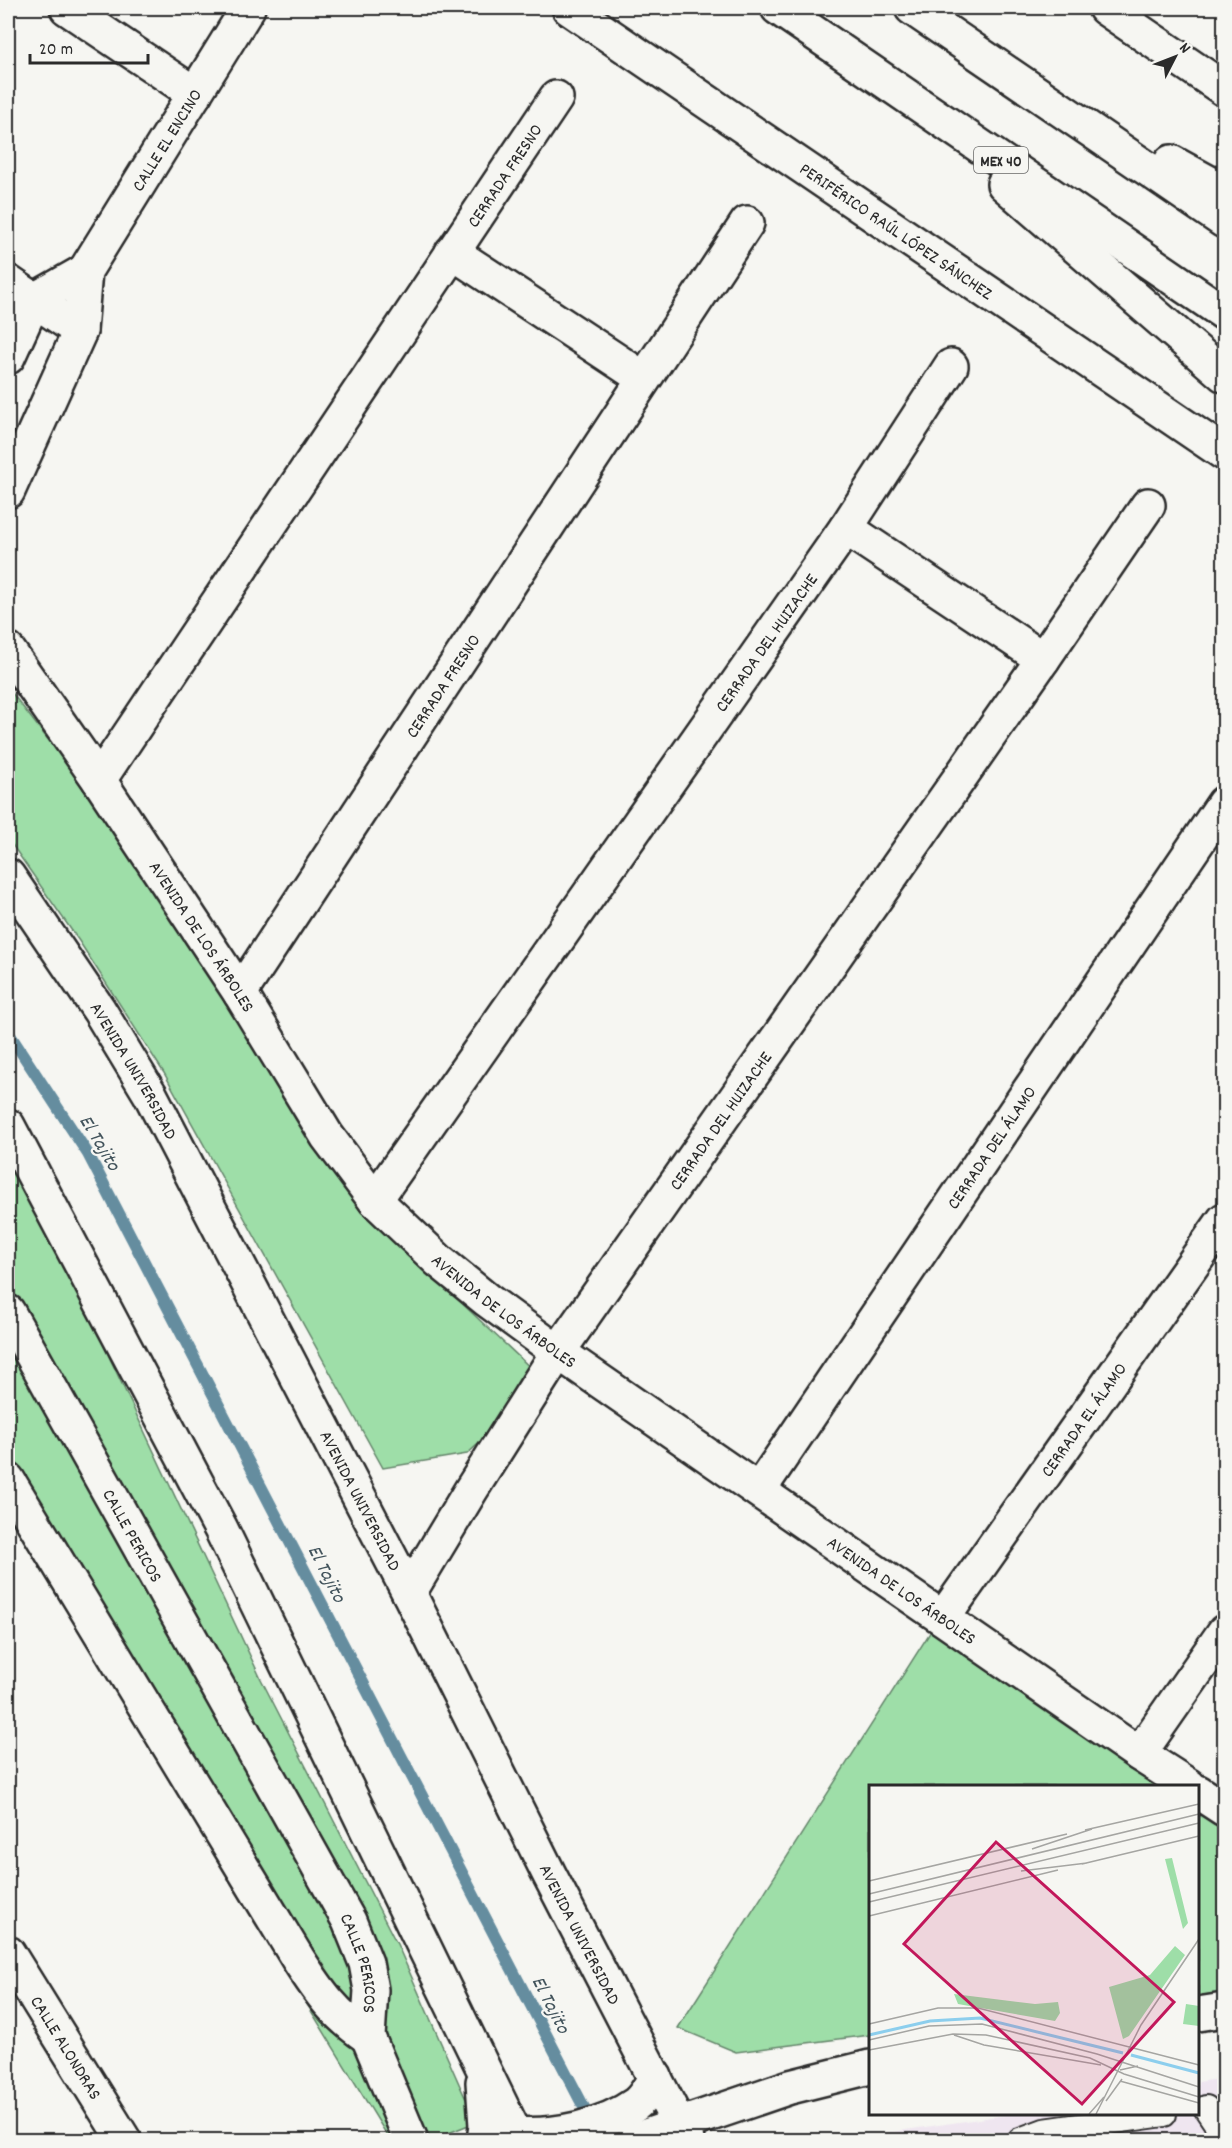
<svg xmlns="http://www.w3.org/2000/svg" width="1232" height="2148" font-family="Dekko,sans-serif">
  <style>
    .built { fill: #efe6f0 }
    .green { fill: #9edea8; stroke: #64846a; stroke-width: 1.5 }
    .lines { fill: none; stroke-linecap: round; stroke-linejoin: round }
    .stream { stroke: #658d9f; stroke-width: 12 }
    .lane-casing { stroke: #2b2b2b; stroke-width: 28 }
    .street-casing { stroke: #2b2b2b; stroke-width: 38 }
    .secondary-casing { stroke: #2b2b2b; stroke-width: 38 }
    .highway-casing { stroke: #2b2b2b; stroke-width: 38 }
    .lane { stroke: #f6f6f2; stroke-width: 24 }
    .street { stroke: #f6f6f2; stroke-width: 33 }
    .secondary { stroke: #f6f6f2; stroke-width: 33 }
    .highway { stroke: #f6f6f2; stroke-width: 33 }
    .labels { text-anchor: middle; stroke-width: 4.5; stroke-linejoin: round; paint-order: stroke }
    .shield { fill: #f6f6f2; stroke: #686867; stroke-width: 1.5 }
    .shield-label { font-size: 16px; font-weight: bold; fill: #2b2b2b }
    .street-label { font-size: 18px; fill: #2b2b2b; stroke: #f6f6f2 }
    .water-label { font-size: 20px; font-style: italic; fill: #43545c; stroke: #f6f6f2 }
    .inset-river { fill: none; stroke: #8cceed; stroke-width: 3 }
    .inset-road { fill: none; stroke: #a5a5a2; stroke-width: 1.5 }
    .view { fill: #c2185b; fill-opacity: 0.15; stroke: #c2185b; stroke-width: 3 }
    .inset-edge { fill: none; stroke: #2b2b2b; stroke-width: 3 }
  </style>
  <rect width="100%" height="100%" fill="#f6f6f2"/>
  <filter id="ink" filterUnits="userSpaceOnUse"><feTurbulence type="fractalNoise" baseFrequency=".0167" numOctaves="2"/><feDisplacementMap in="SourceGraphic" scale="12" xChannelSelector="R" yChannelSelector="G"/><feConvolveMatrix kernelMatrix="1 2 1 2 8 2 1 2 1" color-interpolation-filters="sRGB"/></filter>
  <g filter="url(#ink)">
    <!-- built -->
    <path class="built" d="M1224,2078V2140H839L1012,2114H1198V2082Z"/>
    <!-- green -->
    <g class="green">
      <path d="M8,688L105,813L384,1230L537,1374L516,1410L467,1454L383,1468L164,1073L79,941L8,839Z"/>
      <path d="M8,1142L261,1679L397,1944L476,2122L431,2140H390L8,1515Z"/>
      <path d="M938,1620L1188,1786H870V2035L736,2052L678,2028Z"/>
      <path d="M1198,1793L1224,1810V1992L1198,1996Z"/>
    </g>
    <g class="lines">
      <!-- stream -->
      <path class="stream" d="M8,1032L88,1154L601,2140"/>
      <defs>
        <g id="lane">
          <path d="M1206,2108L1224,2135"/>
          <path d="M1020,2140L1044,2131L1164,2114"/>
        </g>
        <g id="street">
          <path d="M67,8L195,94"/>
          <path d="M452,252L643,378"/>
          <path d="M8,282L80,331"/>
          <path d="M8,357L34,300L85,271"/>
          <path id="s1" d="M8,491L80,331L85,271L248,8"/>
          <path d="M846,528L1043,659"/>
          <path id="s2" d="M8,650L99,780L240,993L327,1136L375,1200L439,1261L487,1300L558,1352L1139,1754L1189,1786"/>
          <path id="s3" d="M99,780L556,98"/>
          <path id="s4" d="M240,993L747,223"/>
          <path id="s5" d="M375,1200L846,528L951,366"/>
          <path id="s6" d="M759,1490L1224,803"/>
          <path id="s7" d="M409,1593L471,1490L558,1352L1043,659L1148,505"/>
          <path id="s8" d="M943,1618L1224,1220"/>
          <path d="M1139,1754L1224,1632"/>
          <path d="M1198,1792L1224,1809"/>
          <path id="s9" d="M8,1953L124,2140"/>
        </g>
        <g id="secondary">
          <path id="s10" d="M569,8L1224,453"/>
          <path d="M1105,8L1224,89"/>
          <path id="s11" d="M8,876L99,1010L150,1094L409,1593L549,1874L687,2140"/>
          <path d="M8,1126L221,1529L518,2140"/>
          <path id="s12" d="M8,1312L349,1921L366,1963L371,1990L368,2037L411,2140"/>
          <path d="M8,1480L298,1959C319,1992 335,2015 368,2037"/>
          <path d="M1198,2014L1224,2010"/>
          <path d="M483,2082L486,2126L484,2140"/>
          <path d="M515,2134C553,2137 604,2127 636,2104C645,2097 650,2087 655,2077"/>
          <path d="M634,2140L790,2087L870,2067"/>
        </g>
        <g id="highway">
          <path d="M778,8L1224,313"/>
          <path d="M912,8L1224,221"/>
          <path d="M1171,162L1224,191"/>
          <path d="M1004,184L1224,375"/>
        </g>
      </defs>
      <!-- lane casing -->
      <use href="#lane" class="lane-casing"/>
      <!-- street casing -->
      <use href="#street" class="street-casing"/>
      <!-- secondary casing -->
      <use href="#secondary" class="secondary-casing"/>
      <!-- highway casing -->
      <use href="#highway" class="highway-casing"/>
      <!-- lane -->
      <use href="#lane" class="lane"/>
      <!-- street -->
      <use href="#street" class="street"/>
      <!-- secondary -->
      <use href="#secondary" class="secondary"/>
      <!-- highway -->
      <use href="#highway" class="highway"/>
    </g>
  </g>
  <g class="labels">
    <!-- shield labels -->
    <rect class="shield" x="974" y="147" width="54" height="26" rx="4.5"/>
    <g class="shield-label">
      <text x="1001" y="166">MEX 40</text>
    </g>
    <!-- street labels -->
    <g class="street-label">
      <text dy="6" stroke="none"><textPath href="#s1" startOffset="390">CALLE EL ENCINO</textPath></text>
      <text dy="6" stroke="none"><textPath href="#s3" startOffset="728">CERRADA FRESNO</textPath></text>
      <text dy="6" stroke="none"><textPath href="#s10" startOffset="396">PERIFÉRICO RAÚL LÓPEZ SÁNCHEZ</textPath></text>
      <text dy="6" stroke="none"><textPath href="#s5" startOffset="681">CERRADA DEL HUIZACHE</textPath></text>
      <text dy="6" stroke="none"><textPath href="#s4" startOffset="368">CERRADA FRESNO</textPath></text>
      <text dy="6" stroke="none"><textPath href="#s2" startOffset="346">AVENIDA DE LOS ÁRBOLES</textPath></text>
      <text dy="6" stroke="none"><textPath href="#s11" startOffset="232">AVENIDA UNIVERSIDAD</textPath></text>
      <text dy="6" stroke="none"><textPath href="#s7" startOffset="566">CERRADA DEL HUIZACHE</textPath></text>
      <text dy="6" stroke="none"><textPath href="#s6" startOffset="414">CERRADA DEL ÁLAMO</textPath></text>
      <text dy="6" stroke="none"><textPath href="#s2" startOffset="832">AVENIDA DE LOS ÁRBOLES</textPath></text>
      <text dy="6" stroke="none"><textPath href="#s8" startOffset="243">CERRADA EL ÁLAMO</textPath></text>
      <text dy="6" stroke="none"><textPath href="#s11" startOffset="718">AVENIDA UNIVERSIDAD</textPath></text>
      <text dy="6" stroke="none"><textPath href="#s12" startOffset="256">CALLE PERICOS</textPath></text>
      <text dy="6" stroke="none"><textPath href="#s2" startOffset="1318">AVENIDA DE LOS ÁRBOLES</textPath></text>
      <text dy="6" stroke="none"><textPath href="#s11" startOffset="1204">AVENIDA UNIVERSIDAD</textPath></text>
      <text dy="6" stroke="none"><textPath href="#s12" startOffset="742">CALLE PERICOS</textPath></text>
      <text dy="6" stroke="none"><textPath href="#s9" startOffset="111">CALLE ALONDRAS</textPath></text>
    </g>
    <!-- water labels -->
    <g class="water-label">
      <text transform="translate(101 1142) rotate(59)" y="7">El Tajito</text>
      <text transform="translate(328 1573) rotate(63)" y="7">El Tajito</text>
      <text transform="translate(552 2004) rotate(63)" y="7">El Tajito</text>
    </g>
  </g>
  <!-- overview -->
  <g transform="translate(869 1785)">
    <rect width="330" height="330" fill="#f6f6f2"/>
    <path d="M303,73L319,138L314,144L296,74ZM306,161L316,170L260,251L254,254L240,202L281,190ZM85,209L166,219L189,217L191,228L186,236L89,219ZM317,219L330,221V241L314,239Z" fill="#9edea8"/>
    <path class="inset-river" d="M0,250L61,236L111,233L254,268M262,270L330,288"/>
    <path class="inset-road" d="M216,45L330,19M163,64L223,44M213,79L330,51M152,86L218,78M0,96L198,49M0,109L330,29M0,117L330,38M0,131L189,85M0,239L69,223H109L330,280M85,250L115,260L232,280M0,255L60,241L113,239L228,269L330,302M0,265L84,249L117,250L221,273L255,289L330,312M251,285L269,281M251,296L330,318M237,316L253,294M220,329L235,312M227,329L272,240L330,154"/>
    <path class="view" d="M127,57L305,217L213,319L35,159Z"/>
    <rect width="330" height="330" class="inset-edge"/>
  </g>
  <!-- margin -->
  <rect width="1232" height="2148" fill="none" stroke="#f6f6f2" stroke-width="30"/>
  <rect x="15" y="15" width="1202" height="2118" fill="none" stroke="#2b2b2b" stroke-width="2" filter="url(#ink)"/>
  <!-- north arrow -->
  <g transform="translate(1175 57) rotate(48)" stroke="#f6f6f2" stroke-width="4.5" paint-order="stroke">
  <path d="M0-4.5L10 22L0 15L-10 22Z" fill="#2b2b2b"/>
  <text y="-9" font-size="16" font-weight="bold" text-anchor="middle" fill="#2b2b2b">N</text>
  </g>
  <!-- scale -->
  <path d="M30 54v9h118v-9" fill="none" stroke="#2b2b2b" stroke-width="3"/>
  <text x="39" y="54" font-size="18" fill="#2b2b2b" stroke="#f6f6f2" stroke-width="4.5" paint-order="stroke">20 m</text>
</svg>
